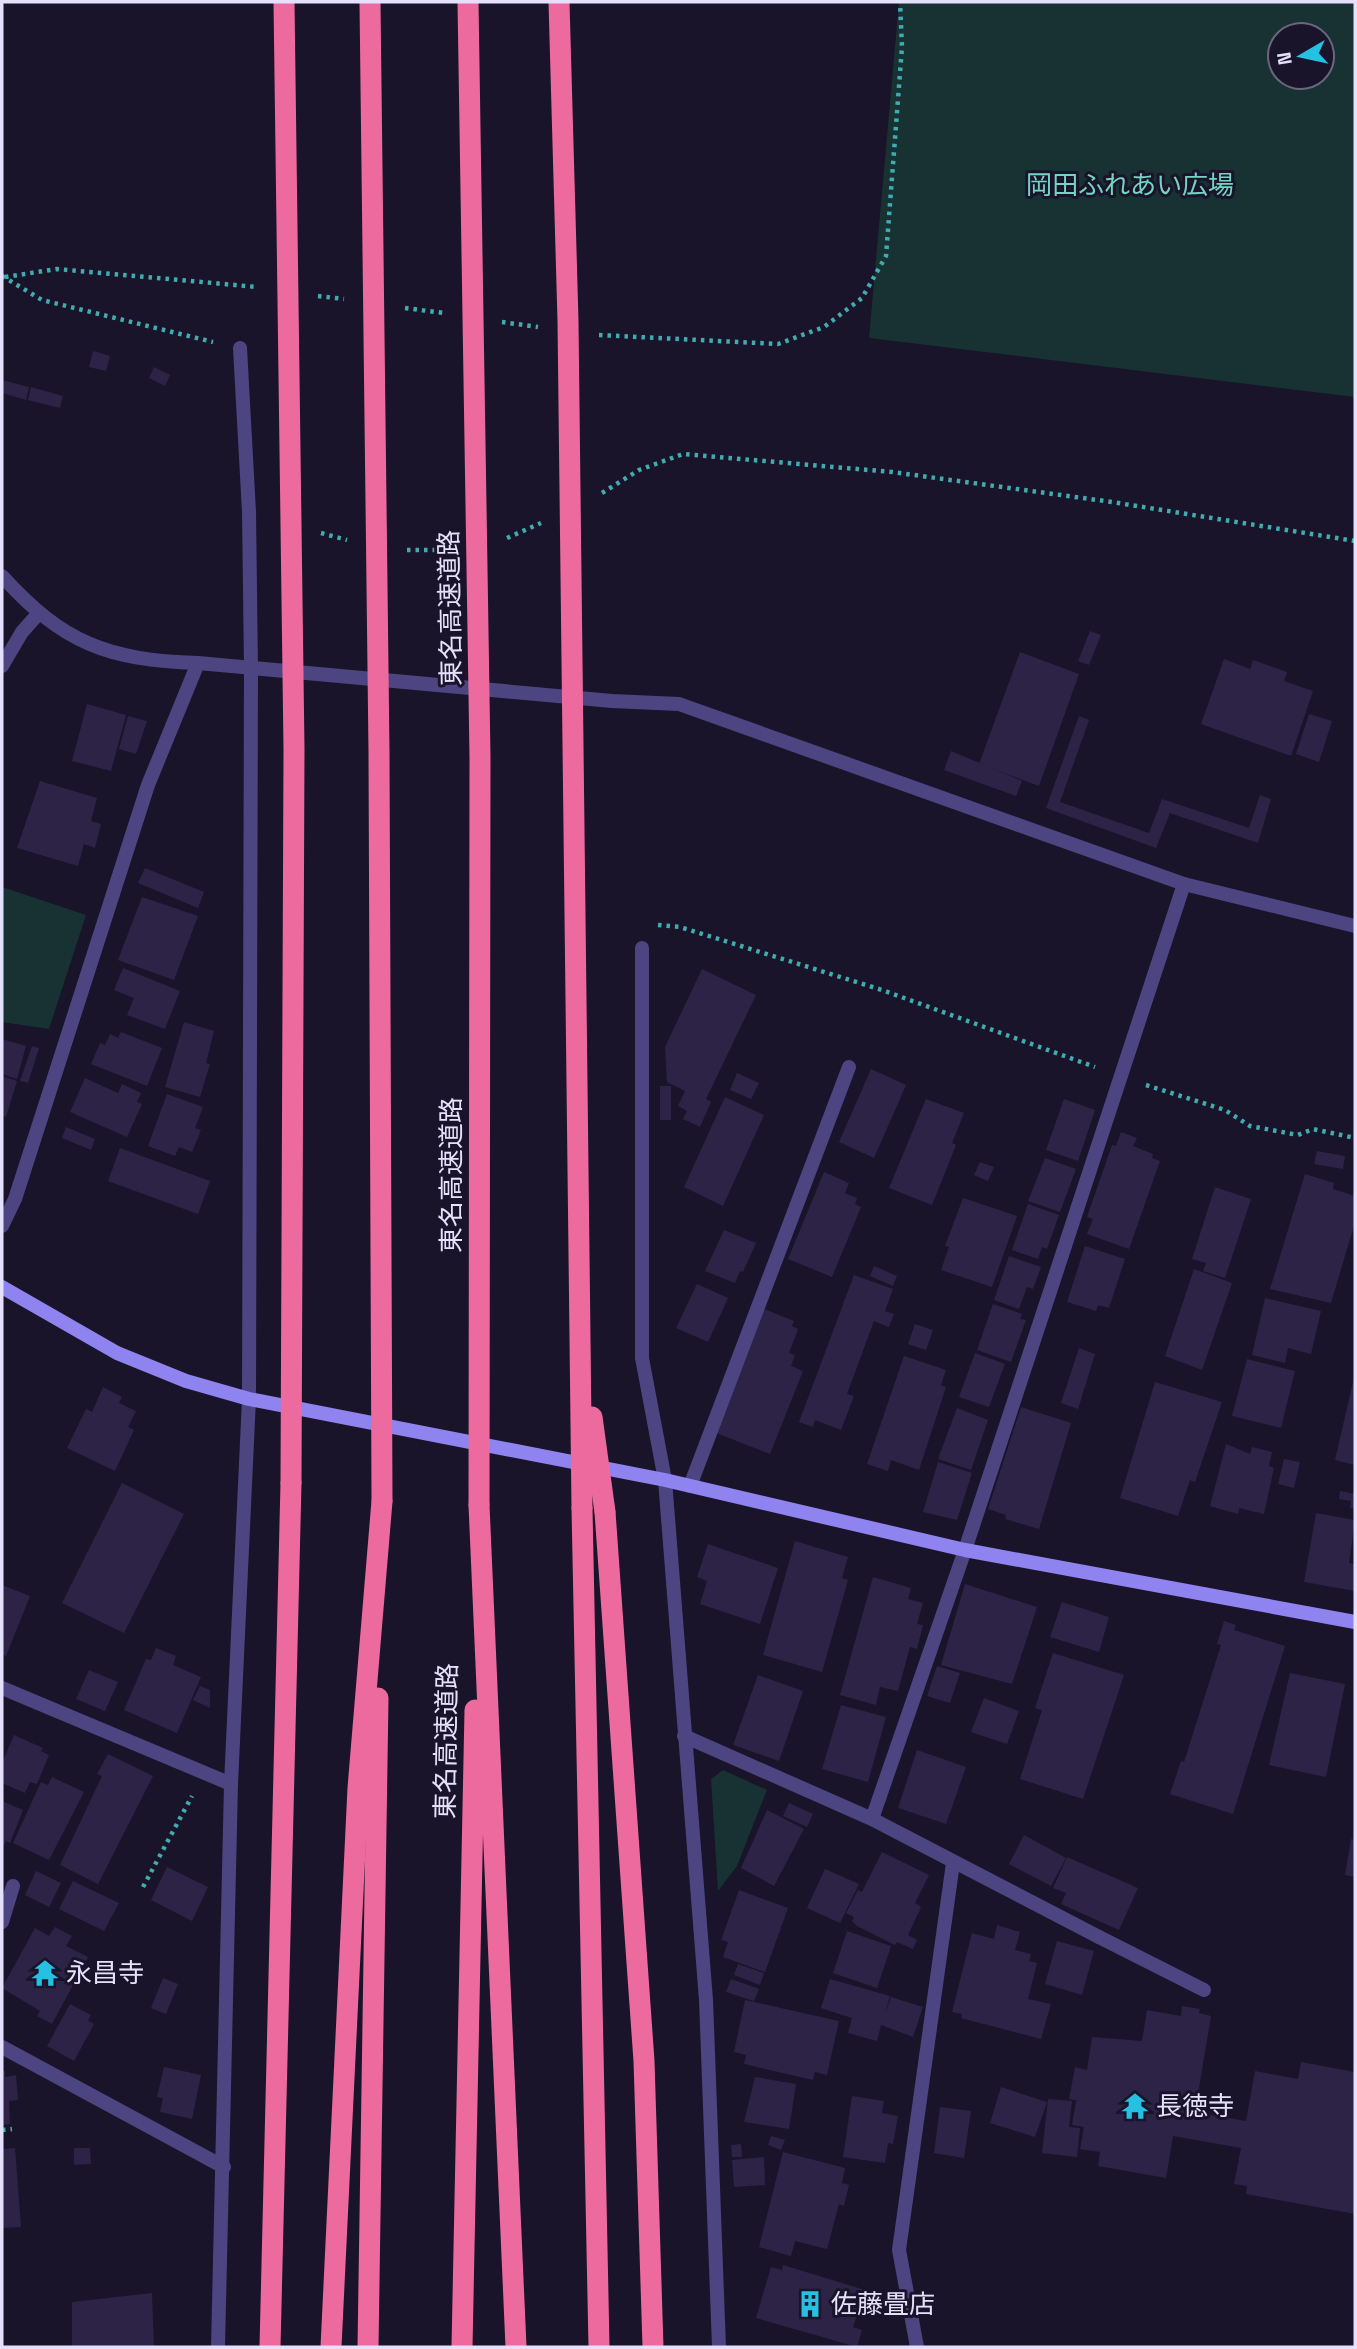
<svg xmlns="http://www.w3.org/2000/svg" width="1357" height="2349" font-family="'Space Grotesk','Noto Sans JP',sans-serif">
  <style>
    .green { fill: #183132; fill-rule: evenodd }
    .building { fill: #2d2347 }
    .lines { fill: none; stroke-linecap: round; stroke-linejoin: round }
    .path { stroke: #40acaf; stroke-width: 4.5; stroke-dasharray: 3.5 5; stroke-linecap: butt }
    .lane { stroke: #4c4582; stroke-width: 14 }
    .street { stroke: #4c4582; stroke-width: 14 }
    .secondary { stroke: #8e83ef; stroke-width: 14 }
    .highway { stroke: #ec6a9e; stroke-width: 21 }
    .highway-bridge { stroke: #ec6a9e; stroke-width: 21 }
    .labels { text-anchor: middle; stroke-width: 6; stroke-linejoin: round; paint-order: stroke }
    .park-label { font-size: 26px; fill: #74d3c3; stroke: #191429 }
    .street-label { font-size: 26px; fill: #e5e0fb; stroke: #191429 }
    .poi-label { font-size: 26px; fill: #e5e0fb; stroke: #191429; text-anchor: start }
  </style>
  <rect width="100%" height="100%" fill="#191429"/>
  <!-- green -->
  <g class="green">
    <path d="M899,2H1355V397L869,338ZM1280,35H1322V77H1280Z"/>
    <path d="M2,887L86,915L49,1029L2,1022Z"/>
    <path d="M723,1770L767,1790L737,1866L718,1891L711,1779Z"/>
  </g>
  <!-- building -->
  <g class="building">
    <path d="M93,351L110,356L106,371L89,367Z"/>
    <path d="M154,367L170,375L165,386L149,378Z"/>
    <path d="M2,380L29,387L26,400L2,393Z"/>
    <path d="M31,387L63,396L60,408L28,400Z"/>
    <path d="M1090,631L1101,635L1089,665L1078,661Z"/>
    <path d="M1020,652L1079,674L1039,786L979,764Z"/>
    <path d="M1224,659L1250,669L1253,660L1287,672L1284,681L1313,691L1291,756L1201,724Z"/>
    <path d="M87,704L126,715L111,771L72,761Z"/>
    <path d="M1309,714L1332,721L1319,762L1296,754Z"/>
    <path d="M128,716L147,721L136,754L119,749Z"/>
    <path d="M1079,716L1089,720L1060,802L1149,833L1162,799L1249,828L1260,795L1271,799L1258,843L1170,813L1156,848L1046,808Z"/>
    <path d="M951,751L1022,781L1016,796L944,770Z"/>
    <path d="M40,781L97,798L91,821L101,824L95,848L84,844L78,866L17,848Z"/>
    <path d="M145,868L204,892L198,908L138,883Z"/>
    <path d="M142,897L198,916L174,980L118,960Z"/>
    <path d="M123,968L180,991L165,1029L127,1015L134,998L114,990Z"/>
    <path d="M702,969L756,995L706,1099L711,1102L700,1127L683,1119L687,1111L678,1106L685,1091L667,1082L665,1047Z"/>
    <path d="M184,1022L214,1031L206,1063L210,1064L200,1097L165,1087Z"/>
    <path d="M121,1032L162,1048L147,1086L91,1064L100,1043L105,1045L110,1034L118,1038Z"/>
    <path d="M2,1039L26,1046L17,1079L2,1074Z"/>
    <path d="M32,1046L39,1048L28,1083L20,1081Z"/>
    <path d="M871,1069L906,1085L874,1158L839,1142Z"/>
    <path d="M737,1073L759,1083L751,1099L730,1090Z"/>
    <path d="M2,1076L17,1081L6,1117L2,1115Z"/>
    <path d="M85,1078L118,1093L122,1084L141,1093L137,1102L142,1104L127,1137L70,1112Z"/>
    <rect x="660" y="1086" width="11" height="34"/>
    <path d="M167,1094L203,1107L195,1128L201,1130L192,1152L179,1147L175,1156L148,1146Z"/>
    <path d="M725,1097L764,1115L723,1206L684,1187Z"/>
    <path d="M926,1099L964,1113L952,1143L956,1145L932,1205L889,1188Z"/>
    <path d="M1064,1099L1095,1110L1078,1161L1046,1150Z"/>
    <path d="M66,1127L95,1139L91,1150L62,1138Z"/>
    <path d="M1121,1132L1137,1138L1133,1146L1153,1154L1152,1158L1160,1161L1129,1249L1087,1234L1093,1219L1087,1217L1112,1145L1116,1146Z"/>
    <path d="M120,1148L210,1181L198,1214L108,1181Z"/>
    <path d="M1317,1151L1345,1156L1343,1169L1314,1164Z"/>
    <path d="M1045,1158L1076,1169L1060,1212L1028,1201Z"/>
    <path d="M980,1162L994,1167L988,1181L974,1175Z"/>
    <path d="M824,1172L849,1183L845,1193L857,1198L855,1204L861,1207L832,1277L788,1259Z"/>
    <path d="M1305,1174L1334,1183L1333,1189L1355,1196V1222L1331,1303L1270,1289Z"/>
    <path d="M1215,1187L1251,1199L1225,1278L1203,1271L1206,1263L1192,1259Z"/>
    <path d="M963,1198L1017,1216L992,1287L941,1270L949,1247L945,1246Z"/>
    <path d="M1028,1204L1059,1215L1047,1249L1042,1247L1038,1259L1012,1250Z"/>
    <path d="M724,1230L756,1243L743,1272L740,1271L735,1283L705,1271Z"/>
    <path d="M1085,1246L1125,1259L1109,1308L1098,1305L1096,1311L1067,1302Z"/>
    <path d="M1009,1256L1041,1267L1033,1289L1027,1287L1019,1309L994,1300Z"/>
    <path d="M874,1266L897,1276L893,1286L870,1276Z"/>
    <path d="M1194,1269L1232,1283L1202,1370L1165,1356Z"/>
    <path d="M854,1275L893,1289L885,1311L894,1314L889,1327L874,1321L847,1394L854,1396L841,1430L815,1420L813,1427L799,1422Z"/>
    <path d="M697,1284L728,1298L708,1342L676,1328Z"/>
    <path d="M1265,1298L1321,1311L1311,1354L1288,1348L1285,1363L1252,1355Z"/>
    <path d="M993,1304L1022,1314L1020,1319L1026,1320L1011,1362L977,1350Z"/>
    <path d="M764,1309L794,1321L792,1326L798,1329L789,1353L795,1355L791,1366L803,1371L770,1454L714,1432Z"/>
    <path d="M915,1324L933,1330L926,1350L908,1344Z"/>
    <path d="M1079,1348L1095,1354L1078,1409L1061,1403Z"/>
    <path d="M975,1353L1005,1364L989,1407L959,1397Z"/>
    <path d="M904,1356L946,1370L941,1385L946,1387L919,1470L891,1460L888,1471L867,1464Z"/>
    <path d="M1247,1359L1295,1371L1281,1428L1232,1416Z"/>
    <path d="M1155,1382L1222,1402L1195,1482L1190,1480L1178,1516L1120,1498Z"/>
    <path d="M1353,1382L1355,1383V1465L1335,1460Z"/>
    <path d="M103,1387L122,1397L119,1403L136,1411L128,1427L134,1430L115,1471L67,1448L86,1409L92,1412Z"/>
    <path d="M1021,1407L1071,1423L1039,1529L1005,1519L1006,1515L988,1509Z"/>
    <path d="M957,1408L988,1420L971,1470L938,1459Z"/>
    <path d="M1226,1444L1250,1454L1252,1447L1272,1452L1269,1466L1274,1468L1264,1514L1239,1508L1238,1514L1210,1506Z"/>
    <path d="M1284,1459L1300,1462L1294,1488L1278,1484Z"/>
    <path d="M938,1462L972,1473L957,1520L923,1512Z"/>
    <path d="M122,1483L184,1514L124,1633L62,1603Z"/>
    <path d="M1340,1491L1355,1494V1509L1350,1508L1351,1501L1339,1499Z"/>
    <path d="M1316,1513L1355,1520L1349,1563L1355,1564V1591L1304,1582Z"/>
    <path d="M795,1541L848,1557L842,1578L848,1580L822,1672L763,1655Z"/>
    <path d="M708,1544L778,1568L760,1624L700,1604L707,1581L697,1577Z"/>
    <path d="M873,1577L911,1588L908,1599L923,1603L917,1624L923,1625L917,1649L910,1647L898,1691L880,1687L876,1705L840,1695Z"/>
    <path d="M965,1584L1037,1607L1012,1684L941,1665Z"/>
    <path d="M2,1585L30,1596L6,1656L2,1654Z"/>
    <path d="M1062,1602L1109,1617L1099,1652L1050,1637Z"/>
    <path d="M1224,1621L1236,1625L1234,1630L1285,1646L1233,1814L1170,1794L1181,1761L1184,1762L1221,1645L1217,1644Z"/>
    <path d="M156,1648L176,1656L173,1665L201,1677L177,1733L124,1710L146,1659L151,1660Z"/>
    <path d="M1053,1653L1124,1675L1083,1799L1020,1779L1042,1710L1035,1708Z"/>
    <path d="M937,1666L960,1673L950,1703L927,1696Z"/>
    <path d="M89,1670L118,1682L105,1711L76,1699Z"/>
    <path d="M1290,1673L1345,1684L1326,1777L1269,1765Z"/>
    <path d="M758,1675L803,1691L779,1761L733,1745Z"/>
    <path d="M200,1686L210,1690V1708L193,1700Z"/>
    <path d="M984,1698L1019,1711L1007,1744L971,1732Z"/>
    <path d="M841,1705L886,1717L868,1782L822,1769Z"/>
    <path d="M14,1735L43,1748L41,1751L49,1755L37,1784L30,1782L25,1793L2,1783V1763Z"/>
    <path d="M917,1750L966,1767L946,1824L898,1808Z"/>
    <path d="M108,1754L153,1776L98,1884L60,1865L102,1776L97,1774Z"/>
    <path d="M52,1777L84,1792L49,1860L13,1843L41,1782L48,1785Z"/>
    <path d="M2,1801L23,1810L10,1843L6,1841L2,1849Z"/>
    <path d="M789,1803L813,1814L807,1827L783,1816Z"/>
    <path d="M767,1810L804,1829L774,1886L741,1868Z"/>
    <path d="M1024,1835L1066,1858L1051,1886L1009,1864Z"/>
    <path d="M1351,1839L1355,1840V1877L1345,1875Z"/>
    <path d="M882,1852L929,1875L915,1903L921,1907L908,1935L917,1940L913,1949L897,1942L895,1945L857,1926L852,1921L854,1917L846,1913L858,1890L862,1892Z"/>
    <path d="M1067,1857L1138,1888L1119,1930L1061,1904L1066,1893L1053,1888Z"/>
    <path d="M167,1867L208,1887L192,1921L151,1900Z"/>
    <path d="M825,1869L859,1884L840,1923L807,1908Z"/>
    <path d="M36,1871L61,1883L49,1907L25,1895Z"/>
    <path d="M73,1881L119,1903L104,1931L59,1909Z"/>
    <path d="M739,1890L788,1908L765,1972L723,1957L728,1942L721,1940Z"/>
    <path d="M997,1925L1020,1932L1015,1950L1031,1954L1029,1961L1037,1963L1028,1999L1051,2004L1041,2039L961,2018L962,2014L952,2012L972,1933L994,1939Z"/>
    <path d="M55,1927L72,1936L66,1946L88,1957L52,2024L37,2016L40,2011L2,1988L35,1928L49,1936Z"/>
    <path d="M847,1931L891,1946L877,1988L833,1973Z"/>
    <path d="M1057,1941L1094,1951L1082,1995L1045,1984Z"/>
    <path d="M738,1964L764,1973L760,1985L734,1975Z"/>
    <path d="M163,1978L178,1984L166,2014L151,2008Z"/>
    <path d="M731,1979L759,1989L754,2001L726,1992Z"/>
    <path d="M830,1979L890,1996L885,2014L891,1997L923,2007L913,2037L881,2025L877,2041L848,2033L852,2018L821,2008Z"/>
    <path d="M745,2000L839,2021L827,2075L815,2072L813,2080L744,2064L746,2055L734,2052Z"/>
    <path d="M70,2004L91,2015L88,2021L94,2024L74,2061L47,2046Z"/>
    <path d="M1182,2006L1200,2009L1199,2013L1211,2016L1195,2112L1246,2121L1255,2071L1298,2079L1301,2062L1355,2072V2214L1246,2194L1247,2186L1234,2184L1241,2148L1173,2136L1166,2178L1098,2166L1100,2152L1080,2149L1084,2127L1072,2125L1076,2101H1079L1069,2099L1075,2067L1087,2070L1092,2037L1142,2041L1147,2010L1181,2016Z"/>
    <path d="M164,2067L201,2075L192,2119L160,2112L163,2098L157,2097Z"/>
    <path d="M2,2071H5V2077L16,2075L18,2100L9,2101L10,2124L2,2125Z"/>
    <path d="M755,2077L796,2084L789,2129L744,2122Z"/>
    <path d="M1001,2087L1047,2102L1035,2137L990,2123Z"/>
    <path d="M852,2096L884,2101L882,2113L898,2116L893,2144L888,2143L885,2163L843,2157Z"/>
    <path d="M1048,2099L1072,2101L1069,2127L1080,2128L1077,2157L1042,2153Z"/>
    <path d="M940,2107L971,2111L964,2158L934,2153Z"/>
    <path d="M771,2136L785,2140L781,2150L768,2145Z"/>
    <path d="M741,2144L742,2157H732L731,2145Z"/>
    <path d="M15,2148L21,2227L2,2228V2149Z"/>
    <path d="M74,2148H90L91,2164L74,2165Z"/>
    <path d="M783,2152L845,2168L842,2183L849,2185L844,2206L839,2204L827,2249L795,2241L791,2256L759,2247Z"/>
    <path d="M764,2157L765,2185L734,2187L732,2160Z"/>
    <path d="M783,2265L865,2290L853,2327L862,2330L857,2347L756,2318L771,2267L782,2270Z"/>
    <path d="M152,2293L154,2347H72V2302Z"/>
  </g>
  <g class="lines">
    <!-- path -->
    <g class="path">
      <path d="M2,276L42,300L213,342"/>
      <path d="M5,277L57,269L257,287"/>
      <path d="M318,296L344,299"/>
      <path d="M405,308L444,313"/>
      <path d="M502,322L538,327"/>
      <path d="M599,335L778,344L824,327L862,298L886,256L902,47L900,2"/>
      <path d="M602,493L639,470L683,454L892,472L1112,502L1355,541"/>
      <path d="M321,533L347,540"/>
      <path d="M507,538L541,523"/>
      <path d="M407,550H447"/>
      <path d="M658,925L680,927L882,990L1095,1067"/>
      <path d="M1146,1085L1225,1110L1250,1126L1298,1135L1313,1129L1355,1138"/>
      <path d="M143,1887L192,1796"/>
      <path d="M2,2130L12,2129"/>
    </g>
    <!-- lane -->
    <g class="lane">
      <path d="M2,666L22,632L38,614"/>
      <path d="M2,1922L13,1886"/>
      <path d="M1099,1937L1204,1990"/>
    </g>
    <!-- street -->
    <g class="street">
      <path d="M2,576C63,643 107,660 198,663"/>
      <path d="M642,948V1358L665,1480L706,2000L719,2347"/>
      <path d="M2,1226L15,1199L148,785L198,663L612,701L679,704L1184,884L1355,926"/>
      <path d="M690,1486L849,1067"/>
      <path d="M2,1688L231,1784"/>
      <path d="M684,1736L872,1819L1099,1937"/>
      <path d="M872,1819L965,1550L1184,884"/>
      <path d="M2,2047L224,2167"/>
      <path d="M218,2347L231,1784L249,1399L251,669L249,512L240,348"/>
      <path d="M917,2347L899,2250L953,1863"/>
    </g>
    <!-- secondary -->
    <path class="secondary" d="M2,1287L117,1353L186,1381L249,1399L665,1480L965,1550L1355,1622"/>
    <!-- highway -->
    <g class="highway">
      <path d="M479,1505L516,2347"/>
      <path d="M582,1508L599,2347"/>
      <path d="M605,1512L644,2061L653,2347"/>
      <path d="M270,2347L291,1483"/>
      <path d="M331,2347L358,1788L382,1501"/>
      <path d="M368,2347L378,1698"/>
      <path d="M462,2347L475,1710"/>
    </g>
    <!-- highway-bridge -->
    <g class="highway-bridge">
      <path d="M284,2L294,749L291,1483"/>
      <path d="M370,2L379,752L382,1501"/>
      <path d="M468,2L480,757L479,1505"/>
      <path d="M559,2L568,321L582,1508"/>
      <path d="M592,1417L605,1512"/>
    </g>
  </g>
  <!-- icons -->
  <defs>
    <symbol id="temple-bare" viewBox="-9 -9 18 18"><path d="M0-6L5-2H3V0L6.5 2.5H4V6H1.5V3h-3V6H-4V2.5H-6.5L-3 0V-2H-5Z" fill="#24c1e3" stroke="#191429" stroke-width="2.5" paint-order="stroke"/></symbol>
    <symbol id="building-bare" viewBox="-9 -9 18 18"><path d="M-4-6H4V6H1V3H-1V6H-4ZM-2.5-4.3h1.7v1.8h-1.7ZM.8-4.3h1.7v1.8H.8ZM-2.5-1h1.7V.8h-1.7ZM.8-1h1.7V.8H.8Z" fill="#24c1e3" stroke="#191429" stroke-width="2.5" paint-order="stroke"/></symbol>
  </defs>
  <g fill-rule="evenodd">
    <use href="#temple-bare" x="26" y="1954" width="38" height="38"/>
    <use href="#temple-bare" x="1116" y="2087" width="38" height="38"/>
    <use href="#building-bare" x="791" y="2285" width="38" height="38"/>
  </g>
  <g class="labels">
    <!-- park labels -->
    <g class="park-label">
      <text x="1130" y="194">岡田ふれあい広場</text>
    </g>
    <!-- street labels -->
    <g class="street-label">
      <text transform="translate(450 608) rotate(-91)" y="9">東名高速道路</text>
      <text transform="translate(451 1175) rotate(-90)" y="9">東名高速道路</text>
      <text transform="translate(446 1741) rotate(-89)" y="9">東名高速道路</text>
    </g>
    <!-- poi labels -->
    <g class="poi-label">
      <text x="66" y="1982">永昌寺</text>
      <text x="1156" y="2115">長徳寺</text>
      <text x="831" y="2313">佐藤畳店</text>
    </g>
  </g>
  <!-- border -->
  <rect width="1357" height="2349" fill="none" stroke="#e5e0fb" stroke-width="7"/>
  <!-- north arrow -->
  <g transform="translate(1301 56) rotate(261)"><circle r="33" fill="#191429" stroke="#6b667d" stroke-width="2"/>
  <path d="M0-5L12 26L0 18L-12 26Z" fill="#24c1e3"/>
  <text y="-10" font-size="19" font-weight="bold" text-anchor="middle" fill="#e5e0fb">N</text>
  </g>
</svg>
